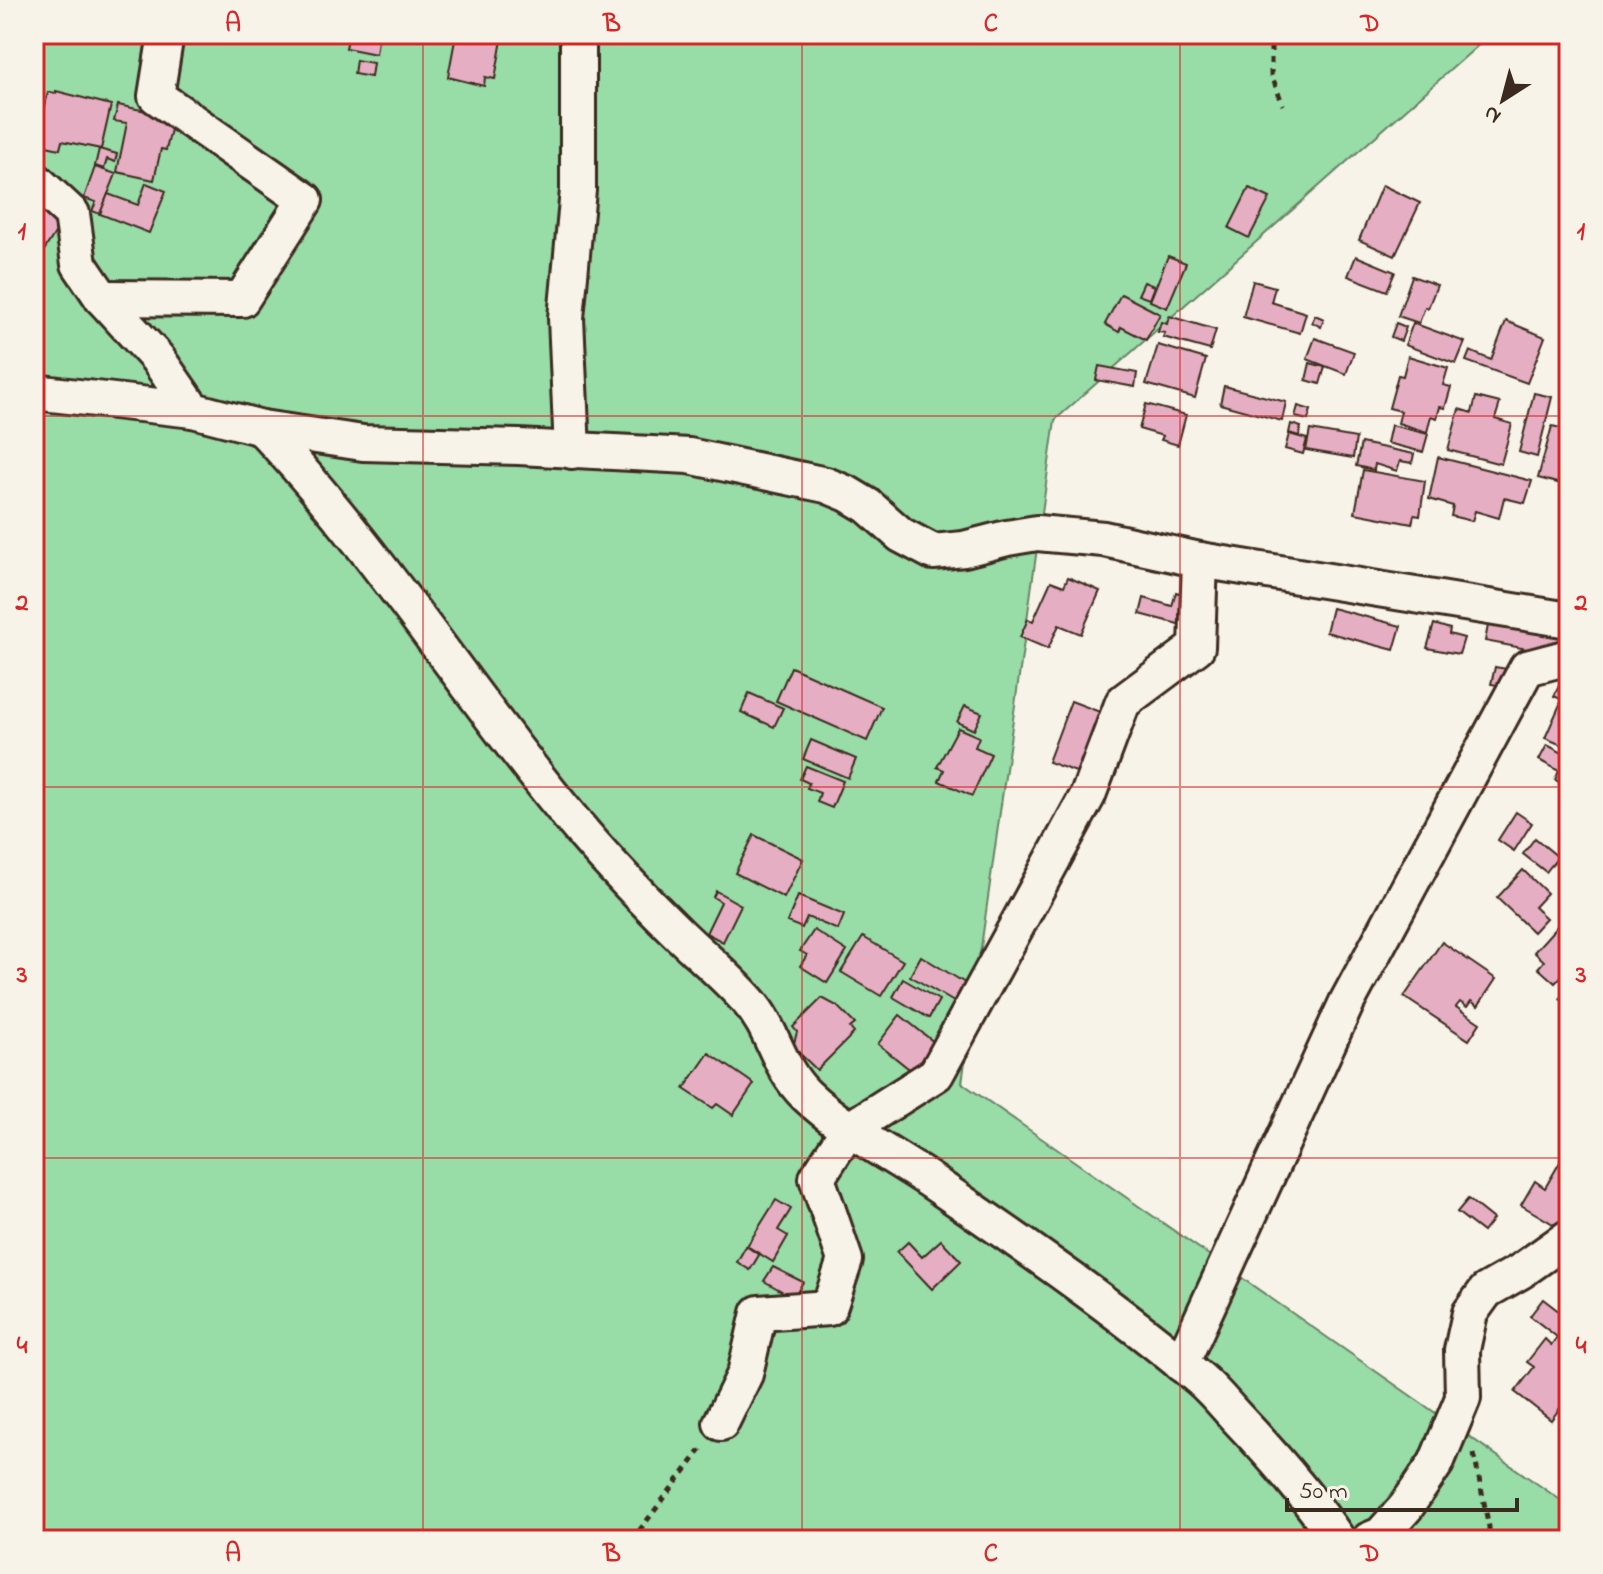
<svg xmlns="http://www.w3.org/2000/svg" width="1603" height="1574" font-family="'Indie Flower',sans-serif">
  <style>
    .green { fill: #98dca8; stroke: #6a8363; stroke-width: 2 }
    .building { fill: #e6aec3; stroke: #3b2a1e; stroke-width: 2 }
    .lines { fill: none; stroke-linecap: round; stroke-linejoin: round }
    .minor-casing { stroke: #3b2a1e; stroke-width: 40 }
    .path { stroke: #3b2a1e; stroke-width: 5; stroke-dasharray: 6 6; stroke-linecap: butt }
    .minor { stroke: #f7f3e8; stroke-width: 34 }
    .grid { fill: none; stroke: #d62828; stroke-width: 2; stroke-opacity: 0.55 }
    .neatline { fill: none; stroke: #d62828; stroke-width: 3 }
    .grid-label { font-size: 26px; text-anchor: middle; font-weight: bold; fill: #d62828 }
  </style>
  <rect width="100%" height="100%" fill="#f7f3e8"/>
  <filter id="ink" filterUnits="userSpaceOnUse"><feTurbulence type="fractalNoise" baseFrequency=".0125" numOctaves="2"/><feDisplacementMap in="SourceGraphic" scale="16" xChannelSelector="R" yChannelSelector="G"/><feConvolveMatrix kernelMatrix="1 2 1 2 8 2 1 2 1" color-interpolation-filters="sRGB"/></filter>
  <g filter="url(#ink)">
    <!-- green -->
    <path class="green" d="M34,34H1491L1055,420L962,1083L1569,1506V1540H34Z"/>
    <!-- building -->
    <g class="building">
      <path d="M349,34H379L376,54L346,48Z"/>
      <path d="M452,34H503L495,79L485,77L484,86L448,77L455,40L451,39Z"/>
      <path d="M356,60L373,63L371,77L354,74Z"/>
      <path d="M56,91L111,105L101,149L62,141L60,149L37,144L48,92L56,93Z"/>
      <path d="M118,105L174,117L166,150L161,149L154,180L117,172L127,123L114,121Z"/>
      <path d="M99,149L117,154L115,162L107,159L104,169L95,166Z"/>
      <path d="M95,167L116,174L100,214L92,211L96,202L84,198Z"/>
      <path d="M146,183L166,191L149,233L100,214L108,194L138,205Z"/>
      <path d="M1382,185L1420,203L1395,256L1359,240Z"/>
      <path d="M1249,188L1270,198L1249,238L1229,228Z"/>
      <path d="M34,197L65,217L38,260L34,257Z"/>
      <path d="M1168,256L1186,263L1167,308L1150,301Z"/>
      <path d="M1356,256L1395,272L1387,291L1348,276Z"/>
      <path d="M1412,276L1437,285L1428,308L1425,307L1419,323L1398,316Z"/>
      <path d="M1253,281L1275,287L1271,302L1306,313L1300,333L1243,317Z"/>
      <path d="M1144,282L1154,286L1149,299L1138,295Z"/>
      <path d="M1121,294L1160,314L1146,340L1121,327L1119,332L1105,324Z"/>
      <path d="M1315,315L1324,319L1321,327L1312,322Z"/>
      <path d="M1169,316L1216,330L1210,350L1163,337L1165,333L1158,332L1161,322L1167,324Z"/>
      <path d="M1506,321L1545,337L1527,383L1466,361L1470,351L1491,360Z"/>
      <path d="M1396,323L1406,327L1401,341L1391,337Z"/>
      <path d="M1413,323L1465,342L1456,364L1405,345Z"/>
      <path d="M1315,338L1354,352L1346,374L1307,359Z"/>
      <path d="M1158,345L1206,359L1195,398L1146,384Z"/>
      <path d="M1408,356L1448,368L1443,385L1451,387L1445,408L1440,407L1437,418L1431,416L1427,432L1398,423L1401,411L1389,408L1398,375L1403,376Z"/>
      <path d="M1310,363L1325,367L1320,384L1306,380Z"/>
      <path d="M1099,366L1137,373L1135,387L1096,380Z"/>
      <path d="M1224,386L1286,402L1282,421L1220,404Z"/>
      <path d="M1534,393L1552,397L1537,457L1519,452Z"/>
      <path d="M1476,397L1500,403L1495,419L1512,424L1501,464L1448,450L1459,409L1472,413Z"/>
      <path d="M1146,404L1186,415L1178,445L1161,440L1163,436L1139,429Z"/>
      <path d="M1298,406L1311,410L1308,420L1295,417Z"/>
      <path d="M1291,424L1301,427L1299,436L1289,433Z"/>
      <path d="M1391,425L1428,434L1423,452L1387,443Z"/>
      <path d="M1552,426L1569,430L1562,463L1569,465V486L1538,478Z"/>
      <path d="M1310,430L1356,438L1353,458L1306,450Z"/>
      <path d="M1289,434L1307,439L1303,454L1285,449Z"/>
      <path d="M1361,443L1414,454L1412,463L1400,461L1397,471L1375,464L1374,470L1356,466Z"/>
      <path d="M1438,457L1532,481L1525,503L1504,498L1499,518L1475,511L1472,521L1451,516L1453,506L1429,499Z"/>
      <path d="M1363,470L1425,481L1420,516L1414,515L1412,524L1355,513Z"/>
      <path d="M1068,577L1100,591L1081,634L1059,625L1048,649L1020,637L1028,619L1033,621L1051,581L1064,586Z"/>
      <path d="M1176,592L1189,596L1182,625L1140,614L1144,598L1172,606Z"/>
      <path d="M1332,608L1401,626L1394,650L1326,632Z"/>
      <path d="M1490,615L1562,628L1558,655L1485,641Z"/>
      <path d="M1434,624L1450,629L1449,634L1464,638L1459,654L1427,648Z"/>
      <path d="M791,667L882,707L867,741L776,701Z"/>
      <path d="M1495,667L1513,670L1510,687L1491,684Z"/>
      <path d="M1565,674L1569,676V703L1554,696Z"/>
      <path d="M749,693L783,708L774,727L741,712Z"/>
      <path d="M1071,701L1108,715L1089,767L1080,763L1076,772L1048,762Z"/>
      <path d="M1561,702L1569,706V748L1545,738Z"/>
      <path d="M965,706L982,713L974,730L957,722Z"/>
      <path d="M958,728L979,737L975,747L991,754L972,796L939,781L944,770L937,767Z"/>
      <path d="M811,740L856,759L848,778L803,759Z"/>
      <path d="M1547,745L1569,756V787L1555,780L1559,771L1539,760Z"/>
      <path d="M806,766L843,781L832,808L817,802L820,793L807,788L809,783L800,779Z"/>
      <path d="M1516,812L1532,823L1514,851L1498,840Z"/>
      <path d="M754,835L803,859L784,898L735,873Z"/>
      <path d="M1535,838L1558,857L1546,872L1523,854Z"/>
      <path d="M1523,870L1547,893L1534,907L1546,918L1533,932L1497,898Z"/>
      <path d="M1569,876V898L1558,887Z"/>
      <path d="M716,891L741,905L723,942L706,933L721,902L713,897Z"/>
      <path d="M798,896L844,915L838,930L807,917L802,928L787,922Z"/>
      <path d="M1567,915L1569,968L1555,983L1538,968L1544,961L1534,952Z"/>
      <path d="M814,930L847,951L827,983L800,966L807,955L800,951Z"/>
      <path d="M863,937L903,961L881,996L841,972Z"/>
      <path d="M1442,942L1496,979L1478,1006L1471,1001L1467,1007L1460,1002L1456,1007L1480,1023L1469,1040L1404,997Z"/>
      <path d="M921,956L965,983L954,1002L910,976Z"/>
      <path d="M903,979L939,1000L929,1018L893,997Z"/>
      <path d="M1569,986V1006L1560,999Z"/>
      <path d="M822,998L837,1006L855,1024L850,1028L854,1033L817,1070L793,1047L797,1032L793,1027Z"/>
      <path d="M900,1015L935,1043L913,1072L878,1044Z"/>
      <path d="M709,1053L754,1084L733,1115L717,1104L713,1108L684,1089Z"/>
      <path d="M1563,1157L1569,1161V1223L1565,1231L1521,1205L1535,1181L1545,1188Z"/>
      <path d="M1468,1199L1493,1219L1483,1232L1457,1212Z"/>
      <path d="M776,1200L791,1209L778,1230L788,1236L773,1262L747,1246Z"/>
      <path d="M941,1240L961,1261L932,1289L897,1252L908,1242L922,1257Z"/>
      <path d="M746,1246L759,1255L750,1270L737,1262Z"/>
      <path d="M773,1267L803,1282L794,1298L764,1281Z"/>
      <path d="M1543,1299L1569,1319V1396L1551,1420L1515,1392L1534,1367L1527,1362L1545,1339L1551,1345L1557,1337L1530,1316Z"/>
    </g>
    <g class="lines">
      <defs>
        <g id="minor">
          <path d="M34,179L72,214L79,264L102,298L157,358L193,410"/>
          <path d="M102,298L242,299L305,200L156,96L166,34"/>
          <path d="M34,392L193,410L262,428L363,443L519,447L689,456L826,485L848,494L868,506L901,535L933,552L964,549L1007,538L1037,533L1104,539L1200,560L1569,620"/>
          <path d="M262,428C381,553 472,702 584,834C614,869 648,904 681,936C704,958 728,978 749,1002C774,1030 777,1067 806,1095C846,1133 896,1156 941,1188C1030,1249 1118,1310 1200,1379C1214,1391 1226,1406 1238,1419C1274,1457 1309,1497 1338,1540"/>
          <path d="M572,451L566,318L578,190V34"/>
          <path d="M1181,1364L1347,1002L1527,668L1569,657"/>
          <path d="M721,1423L745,1374L759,1313L829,1308L845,1260L817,1178L848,1130L936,1074L1088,795L1123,702L1197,647L1200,560"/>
          <path d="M1369,1540L1381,1535L1406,1507L1436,1463L1463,1398L1462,1350L1470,1313L1486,1291L1521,1271L1569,1237"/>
        </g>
      </defs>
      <!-- minor casing -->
      <use href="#minor" class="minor-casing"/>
      <!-- path -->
      <g class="path">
        <path d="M1271,34V74L1283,105"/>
        <path d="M1474,1454L1489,1527V1540"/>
        <path d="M632,1540L704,1446"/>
      </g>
      <!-- minor -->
      <use href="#minor" class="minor"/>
    </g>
  </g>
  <!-- grid -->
  <path class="grid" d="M423,34V1540M802,34V1540M1180,34V1540M34,416H1569M34,787H1569M34,1158H1569"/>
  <!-- margin -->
  <rect width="1603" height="1574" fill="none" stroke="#f7f3e8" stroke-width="88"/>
  <!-- north arrow -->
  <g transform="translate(1503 100) rotate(216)" stroke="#f7f3e8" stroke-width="6" paint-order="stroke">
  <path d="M0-6L14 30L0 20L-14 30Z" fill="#3b2a1e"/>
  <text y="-12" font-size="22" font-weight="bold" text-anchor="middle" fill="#3b2a1e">N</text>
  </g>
  <!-- scale -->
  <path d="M1287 1498v12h230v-12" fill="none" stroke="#3b2a1e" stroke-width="4"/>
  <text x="1299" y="1498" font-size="24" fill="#3b2a1e" stroke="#f7f3e8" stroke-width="6" paint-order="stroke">50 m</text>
  <rect x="44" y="44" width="1515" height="1486" class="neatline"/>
  <g class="grid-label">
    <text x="233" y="31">A</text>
    <text x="612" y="31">B</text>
    <text x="991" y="31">C</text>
    <text x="1370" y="31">D</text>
    <text x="22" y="239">1</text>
    <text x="1581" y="239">1</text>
    <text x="22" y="610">2</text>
    <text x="1581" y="610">2</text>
    <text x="22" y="982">3</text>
    <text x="1581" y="982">3</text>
    <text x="22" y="1353">4</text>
    <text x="1581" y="1353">4</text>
    <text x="233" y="1561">A</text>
    <text x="612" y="1561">B</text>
    <text x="991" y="1561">C</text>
    <text x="1370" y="1561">D</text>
  </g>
</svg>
